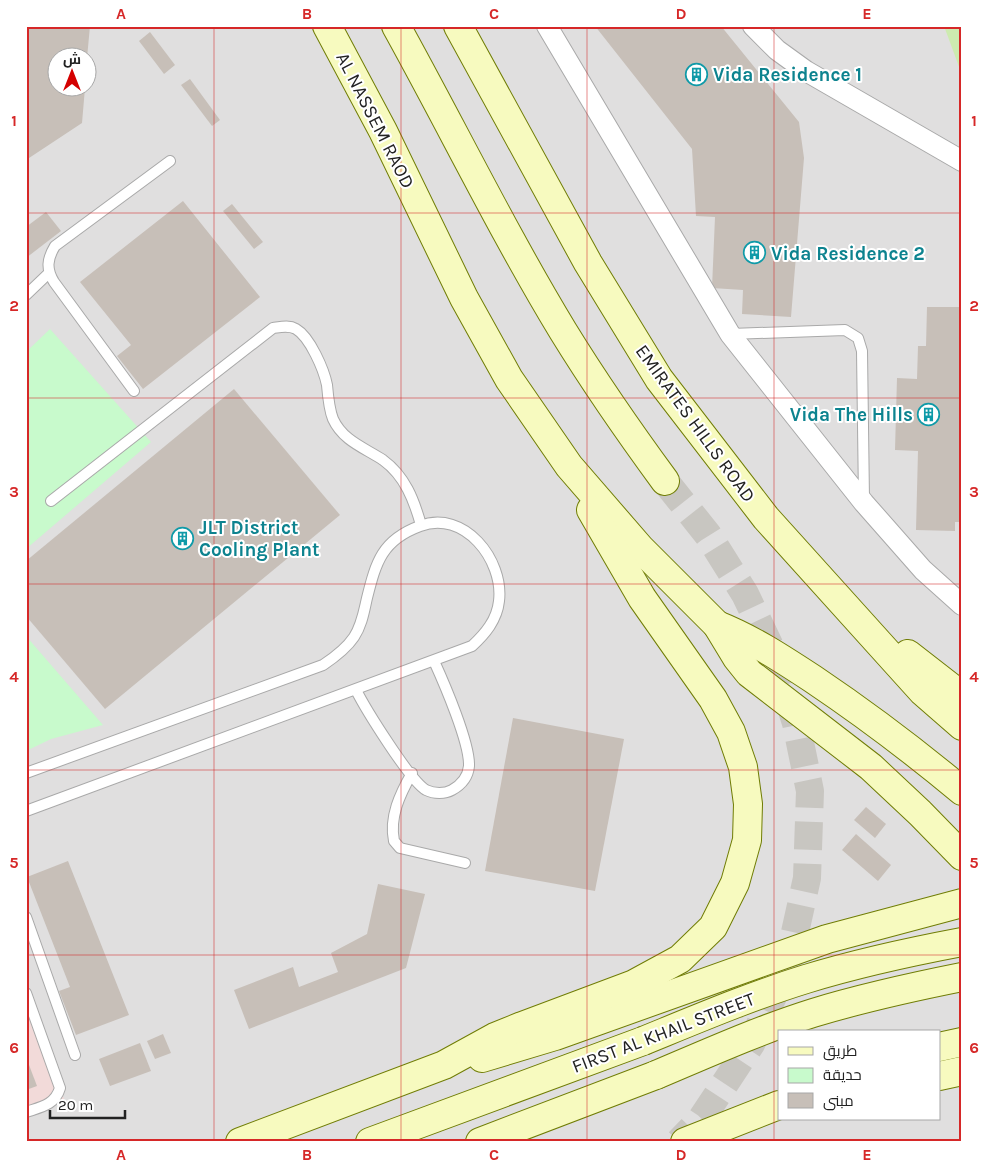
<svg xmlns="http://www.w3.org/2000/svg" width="988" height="1168" font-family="Karla,Cairo,sans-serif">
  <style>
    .residential { fill: #e0dfdf; fill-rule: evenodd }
    .commercial { fill: #f2dad9 }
    .grass { fill: #cdebb0 }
    .park { fill: #c8facc }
    .building { fill: #c7bfb8 }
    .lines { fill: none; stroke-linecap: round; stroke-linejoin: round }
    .secondary-tunnel { stroke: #c8c6c1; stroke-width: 28; stroke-dasharray: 28 14; stroke-linecap: butt }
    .service-casing { stroke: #a9a9a9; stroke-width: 12 }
    .minor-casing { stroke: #a9a9a9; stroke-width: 22 }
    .secondary-casing { stroke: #707d05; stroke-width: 30 }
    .service { stroke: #fff; stroke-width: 10 }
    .minor { stroke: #fff; stroke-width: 20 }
    .secondary { stroke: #f7fabf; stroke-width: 28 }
    .secondary-bridge-casing { stroke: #707d05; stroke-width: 30; stroke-linecap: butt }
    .secondary-bridge { stroke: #f7fabf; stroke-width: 28 }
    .grid { fill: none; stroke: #d62828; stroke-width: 1; stroke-opacity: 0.55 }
    .labels { text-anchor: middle; stroke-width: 4; stroke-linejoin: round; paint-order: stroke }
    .culture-label { font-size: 19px; font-weight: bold; fill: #0d838f; stroke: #fff; text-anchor: start }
    .street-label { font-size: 19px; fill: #222; stroke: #fff }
    .neatline { fill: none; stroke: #d62828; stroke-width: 2 }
    .grid-label { font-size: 16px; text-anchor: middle; font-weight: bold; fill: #d62828 }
  </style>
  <rect width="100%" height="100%" fill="#f2efe9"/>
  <!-- residential -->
  <path class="residential" d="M26,26H962V1142H26ZM58,58H88V88H58ZM779,1032H939V1119H779Z"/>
  <!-- commercial -->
  <path class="commercial" d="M26,995L64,1099L26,1112Z"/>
  <!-- grass -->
  <path class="grass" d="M944,26H962V75Z"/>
  <!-- park -->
  <g class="park">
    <path d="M50,329L151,442L26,549V352Z"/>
    <path d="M26,636L103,725L51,739L26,751Z"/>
  </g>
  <!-- building -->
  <g class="building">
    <path d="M26,26H90L87,58H58V88H85L82,123L26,160Z"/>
    <path d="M595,26H721L799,122L804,158L791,317L742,314L743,290L712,288L715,217L696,216L692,149Z"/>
    <path d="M150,32L175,65L164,74L139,41Z"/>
    <path d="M190,79L220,120L212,126L181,85Z"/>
    <path d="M183,201L260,297L143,389L117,356L131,345L80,282Z"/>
    <path d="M232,204L263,242L254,249L223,211Z"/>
    <path d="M46,212L61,231L26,258V227Z"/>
    <path d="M927,307H962V522H955V531L916,530L918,451L895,450L897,378L917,379L918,346H926Z"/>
    <path d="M234,389L340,515L105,709L26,616V561Z"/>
    <path d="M513,718L624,739L595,891L485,871Z"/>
    <path d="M866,807L886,824L875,838L854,820Z"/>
    <path d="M856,834L891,865L878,881L842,850Z"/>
    <path d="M68,861L129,1015L76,1035L59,991L70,987L27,877Z"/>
    <path d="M378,884L425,894L406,968L249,1029L234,990L293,967L299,987L338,972L331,953L367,934Z"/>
    <path d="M163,1034L171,1053L155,1059L147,1041Z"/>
    <path d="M140,1043L151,1071L110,1086L99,1059Z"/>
    <path d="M26,1057L37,1086L26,1090Z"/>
  </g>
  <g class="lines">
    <!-- secondary-tunnel -->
    <path class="secondary-tunnel" d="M665,481L708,535L745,594L775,657L796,723L810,791L807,878L788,964L751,1044L702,1118L679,1142"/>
    <defs>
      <g id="service">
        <path d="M26,295L49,273"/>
        <path d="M731,334L845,330L858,338L862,351L864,500"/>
        <path d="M134,391L54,282C46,269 47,259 55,246L170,161"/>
        <path d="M51,501L273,328C281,327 289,325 296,329C310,337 324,370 327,385C328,397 329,409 333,419C343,441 365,448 383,460C405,476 414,500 421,525"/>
        <path d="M356,690C365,708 410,781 426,790C434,794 445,794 452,790C461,785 468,777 469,766C470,743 444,683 434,661"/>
        <path d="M26,773L323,665C335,657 346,649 354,637C362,625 364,611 367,598C376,562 382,540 420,526C464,509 504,560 499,601C497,620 485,634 472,646L26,811"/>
        <path d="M412,773C400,794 389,817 394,841L400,848L465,863"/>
        <path d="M26,917L75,1055"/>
        <path d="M26,993L60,1088C55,1105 41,1107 26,1112"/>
      </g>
      <g id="minor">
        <path d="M547,26L730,334L864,503L923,570L962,605"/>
        <path d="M753,26L777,50L806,71L962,161"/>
      </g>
      <g id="secondary">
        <path d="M327,26L383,131L464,298L509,379L569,466L640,548L717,625L737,658L749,673L871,767L920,813L962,856"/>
        <path d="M396,26C452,127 503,232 563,331C595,383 629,432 665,481"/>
        <path d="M458,26L588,263L659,379L766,518L895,661L923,692L962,726"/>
        <path d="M717,625C752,639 781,658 813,679C865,714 914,751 962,791"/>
        <path d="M908,654L962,696"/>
        <path d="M939,1047L962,1042"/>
        <path d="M482,1058L555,1036L827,939L962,903"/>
        <path d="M939,1076L962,1071"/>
        <path d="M240,1142L444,1065L495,1037L522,1026L634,984L680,959L713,927L735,883L747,840L748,804L743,767L731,732L713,699L642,598L591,510"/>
        <path d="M370,1142L643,1041"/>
        <path d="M480,1142L656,1075"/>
        <path d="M685,1142L779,1105"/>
      </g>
    </defs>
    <!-- service casing -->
    <use href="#service" class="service-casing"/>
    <!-- minor casing -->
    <use href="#minor" class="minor-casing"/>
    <!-- secondary casing -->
    <use href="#secondary" class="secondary-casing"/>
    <!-- service -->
    <use href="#service" class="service"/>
    <!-- minor -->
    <use href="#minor" class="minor"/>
    <!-- secondary -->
    <use href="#secondary" class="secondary"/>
    <defs>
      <g id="secondary-bridge">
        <path d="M643,1041C697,1019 751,996 806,979C858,963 909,952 962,942"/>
        <path d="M656,1075C708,1053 759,1030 813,1013C862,998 912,987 962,977"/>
      </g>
    </defs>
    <!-- secondary-bridge casing -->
    <use href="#secondary-bridge" class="secondary-bridge-casing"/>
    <!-- secondary-bridge -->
    <use href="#secondary-bridge" class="secondary-bridge"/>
  </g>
  <!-- grid -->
  <path class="grid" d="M214,26V1142M401,26V1142M587,26V1142M774,26V1142M26,213H962M26,398H962M26,584H962M26,770H962M26,955H962"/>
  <!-- icons -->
  <defs>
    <symbol id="building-ring" viewBox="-11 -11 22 22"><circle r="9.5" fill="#fff" stroke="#0f9aa8" stroke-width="1.5"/><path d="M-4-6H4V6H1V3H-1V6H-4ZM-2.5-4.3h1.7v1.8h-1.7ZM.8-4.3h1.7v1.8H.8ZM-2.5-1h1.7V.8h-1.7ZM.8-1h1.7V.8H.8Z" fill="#0f9aa8"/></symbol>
  </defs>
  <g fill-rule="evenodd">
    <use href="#building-ring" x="684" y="62" width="25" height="25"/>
    <use href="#building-ring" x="742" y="240" width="25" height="25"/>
    <use href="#building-ring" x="916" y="402" width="25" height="25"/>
    <use href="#building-ring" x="170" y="526" width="25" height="25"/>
  </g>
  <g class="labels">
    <!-- culture labels -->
    <g class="culture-label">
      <text x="713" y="81">Vida Residence 1</text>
      <text x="771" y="260">Vida Residence 2</text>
      <text x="913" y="421" text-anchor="end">Vida The Hills</text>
      <text x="199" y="534">JLT District<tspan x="199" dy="22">Cooling Plant</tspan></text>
    </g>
    <!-- street labels -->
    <g class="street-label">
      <text transform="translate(376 120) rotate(63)" y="7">AL NASSEM RAOD</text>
      <text transform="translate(696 423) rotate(54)" y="7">EMIRATES HILLS ROAD</text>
      <text transform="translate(663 1032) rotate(-21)" y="7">FIRST AL KHAIL STREET</text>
    </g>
  </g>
  <!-- border -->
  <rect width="988" height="1168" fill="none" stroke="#ffffff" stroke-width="55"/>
  <!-- legend -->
  <rect x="778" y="1030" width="162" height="90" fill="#ffffff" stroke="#a7a7a7"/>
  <rect x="788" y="1047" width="25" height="8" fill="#f7fabf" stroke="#a7a7a7"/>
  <text x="823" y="1056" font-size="15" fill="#222222">طريق</text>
  <rect x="788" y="1068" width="25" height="15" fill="#c8facc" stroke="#a7a7a7"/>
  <text x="823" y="1080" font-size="15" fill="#222222">حديقة</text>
  <rect x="788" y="1093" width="25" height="15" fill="#c7bfb8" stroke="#a7a7a7"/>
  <text x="823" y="1106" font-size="15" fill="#222222">مبنى</text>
  <!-- north arrow -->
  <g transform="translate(72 72)"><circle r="24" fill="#ffffff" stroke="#a7a7a7"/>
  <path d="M0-4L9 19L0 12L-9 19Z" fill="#d40000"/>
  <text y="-8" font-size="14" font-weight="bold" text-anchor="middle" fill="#222222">ش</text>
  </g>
  <!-- scale -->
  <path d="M50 1110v8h75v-8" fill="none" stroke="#222222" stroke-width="2.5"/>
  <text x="58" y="1110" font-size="15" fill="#222222" stroke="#ffffff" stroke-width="4" paint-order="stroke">20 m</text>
  <rect x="28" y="28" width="932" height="1112" class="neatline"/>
  <g class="grid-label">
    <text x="121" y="19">A</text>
    <text x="307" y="19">B</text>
    <text x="494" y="19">C</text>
    <text x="681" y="19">D</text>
    <text x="867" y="19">E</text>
    <text x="14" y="126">1</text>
    <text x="974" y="126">1</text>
    <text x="14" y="311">2</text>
    <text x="974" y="311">2</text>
    <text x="14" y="497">3</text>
    <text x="974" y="497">3</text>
    <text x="14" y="682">4</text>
    <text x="974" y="682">4</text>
    <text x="14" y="868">5</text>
    <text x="974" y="868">5</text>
    <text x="14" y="1053">6</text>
    <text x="974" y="1053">6</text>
    <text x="121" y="1160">A</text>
    <text x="307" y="1160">B</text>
    <text x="494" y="1160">C</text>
    <text x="681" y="1160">D</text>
    <text x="867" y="1160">E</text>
  </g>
</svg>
